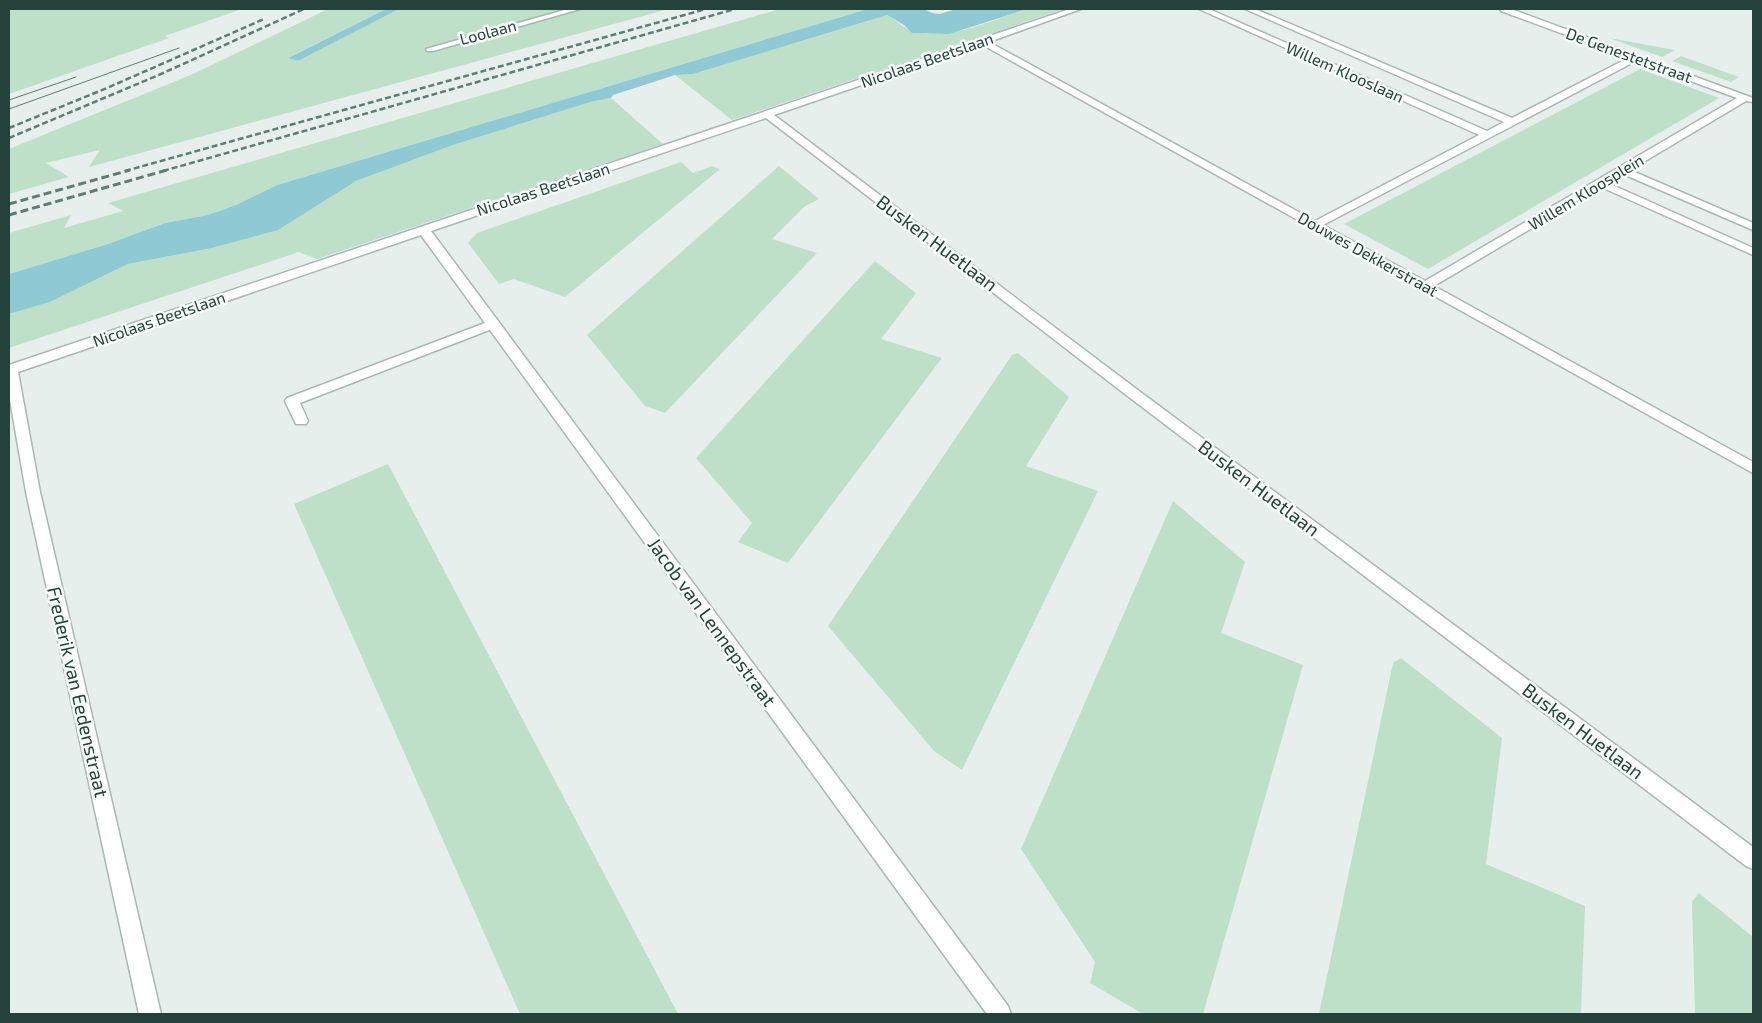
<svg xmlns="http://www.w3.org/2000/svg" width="1762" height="1023" font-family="'Exo 2',sans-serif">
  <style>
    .green { fill: #bfe0c8 }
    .water { fill: #8ec9d4 }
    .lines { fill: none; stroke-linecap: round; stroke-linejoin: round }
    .service-casing { stroke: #a8b8b2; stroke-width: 3 }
    .minor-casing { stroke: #a8b8b2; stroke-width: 3 }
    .service { fill: #fff; fill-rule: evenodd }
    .minor { fill: #fff; fill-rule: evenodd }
    .tram { stroke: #5f7d75; stroke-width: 1 }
    .rail-far1 { stroke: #5f7d75; stroke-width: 2.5; stroke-dasharray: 6 3; stroke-linecap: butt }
    .rail { stroke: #5f7d75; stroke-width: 3; stroke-dasharray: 8 4; stroke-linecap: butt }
    .labels { text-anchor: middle; stroke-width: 5; stroke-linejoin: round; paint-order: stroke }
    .far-street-label { font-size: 16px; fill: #24423a; stroke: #f7fbf9 }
    .street-label { font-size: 19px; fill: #24423a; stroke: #f7fbf9 }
  </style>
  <rect width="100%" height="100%" fill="#e6efeb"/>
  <!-- green -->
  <g class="green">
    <path d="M9,9H242L165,36L169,38L9,94Z"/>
    <path d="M328,9H386L289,57L298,61L399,9H669L89,167L100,150L46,163L69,177L9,194V149L193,74Z"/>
    <path d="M780,9H868L277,185L236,205L208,215L165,223L108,244L9,274V233L71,215L64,228L123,211L108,203Z"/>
    <path d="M1027,9H1064L732,120L675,75L693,74L887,15C894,19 903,27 910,30C946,43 992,20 1027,9Z"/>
    <path d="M1609,38L1675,50L1662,57Z"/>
    <path d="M1681,56L1739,77L1731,82L1672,61Z"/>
    <path d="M1640,69L1719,98L1428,269L1344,224Z"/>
    <path d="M611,98L663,144L317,259L299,252L9,348V314L50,302L128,264L212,248L356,181L453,145L594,101Z"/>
    <path d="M681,162L693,173L712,166L720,169L565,297L514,279L499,284L468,243L477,233Z"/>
    <path d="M779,166L819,199L805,206L772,239L817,253L665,413L645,406L587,335Z"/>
    <path d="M875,261L916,293L881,339L942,358L788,563L738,542L752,523L696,458Z"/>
    <path d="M1018,353L1069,397L1026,466L1098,491L962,770L934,751L828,626L1012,355Z"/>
    <path d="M388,464L678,1014H520L294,504Z"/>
    <path d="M1173,501L1245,562L1221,633L1303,665L1203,1014H1143L1090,983L1095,962L1021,849Z"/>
    <path d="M1401,658L1502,738L1486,864L1585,906L1581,1014H1319L1393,663Z"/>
    <path d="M1699,893L1753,937V1014H1695L1692,902Z"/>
  </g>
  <!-- water -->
  <g class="water">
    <path d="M386,9H399L298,61L288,58Z"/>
    <path d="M868,9H924L932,13L940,14L956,9H1027L949,34L912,33L904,25L887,15L693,74L675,75L613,95L611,98L594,101L453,145L356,181L278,230L212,248L128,264L50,302L9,314V274L108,244L165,223L208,215L236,205L277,185Z"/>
  </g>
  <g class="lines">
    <defs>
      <g id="service">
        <path d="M568,9H580L433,51H427L426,49Z"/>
        <path d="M493,320L499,324L497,327L300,403L308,421L306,424H296L285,401L287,398Z"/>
      </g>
      <path id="minor" d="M1070,9H1081L989,42L1315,221L1479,135L1199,9H1209L1487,131L1504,122L1245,9H1255L1512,118L1628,58L1501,11L1500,9H1511L1753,98V102L1746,101L1630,170L1753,223V230L1623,174L1608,183L1753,248V255L1601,187L1434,286L1753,462V473L981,44L774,115L1135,388L1753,847V869L1746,866L1125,394L766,118L431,231L1008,1006L1011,1014H987L421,235L18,372L40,492L161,1014H139L26,492L9,394V365ZM1636,61L1737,98L1425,281L1323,225Z"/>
    </defs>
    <!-- service casing -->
    <use href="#service" class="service-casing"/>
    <!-- minor casing -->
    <use href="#minor" class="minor-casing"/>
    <!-- service -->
    <use href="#service" class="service"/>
    <!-- minor -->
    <use href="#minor" class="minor"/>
    <!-- tram -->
    <g class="tram">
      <path d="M9,100L76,77"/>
      <path d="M9,109L179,48"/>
    </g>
    <!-- rail-far1 -->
    <g class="rail-far1">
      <path d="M9,128L107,88L264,19"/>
      <path d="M9,138L161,74L304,9"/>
      <path d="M125,171L706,9"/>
      <path d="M163,171L735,9"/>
    </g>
    <!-- rail -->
    <g class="rail">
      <path d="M9,204L130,170"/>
      <path d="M9,215L167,170"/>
    </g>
  </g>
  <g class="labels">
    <!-- far-street labels -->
    <g class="far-street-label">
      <text transform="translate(488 32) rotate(-15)" y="6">Loolaan</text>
      <text transform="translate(1629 55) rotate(20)" y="6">De Genestetstraat</text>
      <text transform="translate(927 60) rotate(-19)" y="6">Nicolaas Beetslaan</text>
      <text transform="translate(1345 72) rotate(24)" y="6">Willem Klooslaan</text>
      <text transform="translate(543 189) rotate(-18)" y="6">Nicolaas Beetslaan</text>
      <text transform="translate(1586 192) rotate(-31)" y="6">Willem Kloosplein</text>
      <text transform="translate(1368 254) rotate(29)" y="6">Douwes Dekkerstraat</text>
      <text transform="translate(159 319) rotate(-19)" y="6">Nicolaas Beetslaan</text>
    </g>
    <!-- street labels -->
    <g class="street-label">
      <text transform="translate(937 243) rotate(37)" y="7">Busken Huetlaan</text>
      <text transform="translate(1259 488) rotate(37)" y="7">Busken Huetlaan</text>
      <text transform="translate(712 622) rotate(54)" y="7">Jacob van Lennepstraat</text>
      <text transform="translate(78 692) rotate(77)" y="7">Frederik van Eedenstraat</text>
      <text transform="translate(1583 731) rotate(37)" y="7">Busken Huetlaan</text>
    </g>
  </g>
  <!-- border -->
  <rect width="1762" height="1023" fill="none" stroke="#24423a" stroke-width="20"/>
</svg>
